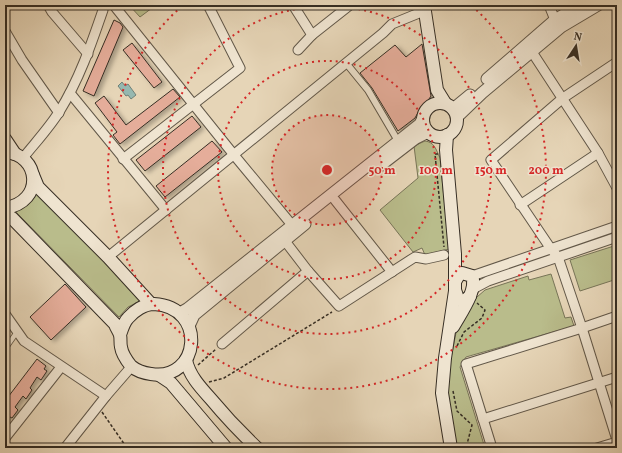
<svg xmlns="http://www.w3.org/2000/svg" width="622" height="453" font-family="Vollkorn,serif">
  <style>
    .green { fill: #b9bc8b; stroke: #787558 }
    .water { fill: #96b8b0; stroke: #708178 }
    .building { fill: #e5ad9a; stroke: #362e24; filter: url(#shadow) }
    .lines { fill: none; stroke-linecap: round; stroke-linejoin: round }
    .service-casing { stroke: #625849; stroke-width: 6 }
    .pedestrian-casing { stroke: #625849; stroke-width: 8 }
    .minor-casing { stroke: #625849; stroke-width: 11 }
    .tertiary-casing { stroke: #625849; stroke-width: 13 }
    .secondary-casing { stroke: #362e24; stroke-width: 14 }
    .path { stroke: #362e24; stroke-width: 1.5; stroke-dasharray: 3 2; stroke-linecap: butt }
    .service { stroke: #efe4d0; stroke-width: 4.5 }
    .pedestrian { stroke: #efe4d0; stroke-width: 6 }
    .minor { stroke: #efe4d0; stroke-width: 9 }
    .tertiary { stroke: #efe4d0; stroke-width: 11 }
    .secondary { stroke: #efe4d0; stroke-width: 12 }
    .ring { fill: none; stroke: #d62828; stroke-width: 2; stroke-dasharray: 2 4 }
    .centre { fill: #d62828; stroke: #efe4d0; stroke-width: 2 }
    .ring-label { font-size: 12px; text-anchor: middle; font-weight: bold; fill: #d62828; stroke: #efe4d0; stroke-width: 3; stroke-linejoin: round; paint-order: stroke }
  </style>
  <defs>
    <filter id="shadow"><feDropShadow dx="3.5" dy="2" stdDeviation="2" flood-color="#0004"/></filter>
  </defs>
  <rect width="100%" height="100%" fill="#e6d5b7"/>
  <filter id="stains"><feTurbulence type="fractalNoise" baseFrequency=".005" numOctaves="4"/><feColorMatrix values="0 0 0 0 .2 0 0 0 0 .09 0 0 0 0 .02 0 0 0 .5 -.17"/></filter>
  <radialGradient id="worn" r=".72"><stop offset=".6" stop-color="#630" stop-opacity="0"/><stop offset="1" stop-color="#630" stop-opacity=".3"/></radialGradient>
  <!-- green -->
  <g class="green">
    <path d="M129,5H156L140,17Z"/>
    <path d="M425,141C434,142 436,149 440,158L449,249L425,255L422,248L413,252L380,210L418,178L414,146Z"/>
    <path d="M38,192L142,300L128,307L119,317L16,212Z"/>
    <path d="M617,245V279L580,291L570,260Z"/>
    <path d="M551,274L565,318L571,317L574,326L466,357L460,367L485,448H455L449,423L447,378L462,303L477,297L485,290L528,276L529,280Z"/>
  </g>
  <!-- water -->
  <path class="water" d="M122,82L125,86L128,84L136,95L131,99L128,95L126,96L118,86Z"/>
  <!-- building -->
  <g class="building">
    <path d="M114,20L120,23L123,27L94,96L83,91Z"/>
    <path d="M132,43L162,82L154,88L123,50Z"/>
    <path d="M422,44L431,96L427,102L421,107L415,118L398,131L372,88L360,73L395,45L406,57Z"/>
    <path d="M173,89L180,97L120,144L113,135L117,132L95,103L104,96L126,125Z"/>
    <path d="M192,116L201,127L145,171L136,160Z"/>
    <path d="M212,141L222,152L165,197L156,186Z"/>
    <path d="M65,284L86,307L51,340L30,317Z"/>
    <path d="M37,359L46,366L44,369L47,371L41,380L37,377L30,388L32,390L26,399L23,396L15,407L18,410L12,418L8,416L5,420V401Z"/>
  </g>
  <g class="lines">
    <defs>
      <path id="service" d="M5,349L17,332"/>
      <path id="pedestrian" d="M346,63L368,90L398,141"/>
      <g id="minor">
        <path d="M48,5L52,12L88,54"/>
        <path d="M293,5L312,35"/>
        <path d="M549,5L555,20"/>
        <path d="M116,8L234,155L292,225"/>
        <path d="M5,31L22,60L59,113"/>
        <path d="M298,50L312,35L350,5"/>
        <path d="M532,52L598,153L617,188"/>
        <path d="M617,62L563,98L491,160L551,249L558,257L582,328L617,440"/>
        <path d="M70,93L166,210"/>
        <path d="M23,158C35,143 49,128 59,112C79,80 91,45 103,10"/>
        <path d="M123,159L240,68L208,5"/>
        <path d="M335,200L392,272"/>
        <path d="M520,205L598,153"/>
        <path d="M285,241L308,271L339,306L415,257L426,259L444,255"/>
        <path d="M108,257L383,33L392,24L424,11"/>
        <path d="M472,276L617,226"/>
        <path d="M473,289L488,281L617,237"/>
        <path d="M5,314L24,341L106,396"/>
        <path d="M222,344L308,271"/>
        <path d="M483,419L617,377"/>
        <path d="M5,438L61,367"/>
        <path d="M65,448L106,396L132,366"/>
        <path d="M492,448L466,364L582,328L617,316"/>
        <path d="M597,448L617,442"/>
      </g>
      <g id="tertiary">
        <path d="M487,79L555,20L580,5"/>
        <path d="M453,109L470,95"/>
        <path d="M457,117L482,93L561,27L598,5"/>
        <path d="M377,168L416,138L428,132"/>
        <path d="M180,313L187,309L420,124L423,118"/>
        <path d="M189,326L194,315L305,224"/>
      </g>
      <g id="secondary">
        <path d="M424,5L437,90L445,103"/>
        <circle cx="440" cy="120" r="17"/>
        <path d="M447,135L446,150L455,254V290L458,299L464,301L470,296"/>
        <path d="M5,139L15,154"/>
        <path d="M5,152C40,154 45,202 5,208"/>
        <path d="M33,175L38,187L108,257L151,304"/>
        <path d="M5,214L12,218L115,324C116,328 119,331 120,335C121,339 120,343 121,347C122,354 127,361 131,366C137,371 143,373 151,374C200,382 208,307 154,304C144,304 134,311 128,318C124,322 122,329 120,335"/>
        <path d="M453,327C460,314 478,290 472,276L462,273L459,275L456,280"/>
        <path d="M186,360C189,375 200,387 210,398C225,416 240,432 257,448"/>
        <path d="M159,375L171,383L226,448"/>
        <path d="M451,448L442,393L445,358L455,291"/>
      </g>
    </defs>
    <!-- service casing -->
    <use href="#service" class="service-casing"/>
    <!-- pedestrian casing -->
    <use href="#pedestrian" class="pedestrian-casing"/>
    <!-- minor casing -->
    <use href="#minor" class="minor-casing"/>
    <!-- tertiary casing -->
    <use href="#tertiary" class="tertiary-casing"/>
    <!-- secondary casing -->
    <use href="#secondary" class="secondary-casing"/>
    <!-- path -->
    <g class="path">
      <path d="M438,154H435L444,247"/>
      <path d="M457,346L464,332L482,318L485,310L477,303"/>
      <path d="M198,365L216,349"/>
      <path d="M209,382L224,378L332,312"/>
      <path d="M453,391L457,411L472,425L466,448"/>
      <path d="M102,412L127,448"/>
    </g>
    <!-- service -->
    <use href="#service" class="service"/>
    <!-- pedestrian -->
    <use href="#pedestrian" class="pedestrian"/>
    <!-- minor -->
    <use href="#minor" class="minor"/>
    <!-- tertiary -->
    <use href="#tertiary" class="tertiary"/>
    <!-- secondary -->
    <use href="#secondary" class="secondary"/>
  </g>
  <!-- distance rings -->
  <circle cx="327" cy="170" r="55" fill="#d62828" fill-opacity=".12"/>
  <g class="ring">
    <circle cx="327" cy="170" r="55"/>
    <circle cx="327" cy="170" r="109"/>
    <circle cx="327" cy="170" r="164"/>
    <path d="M472 6A219 219 0 1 1 182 6"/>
  </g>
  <circle cx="327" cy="170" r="6" class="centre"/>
  <g class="ring-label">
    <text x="382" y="174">50 m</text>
    <text x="436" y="174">100 m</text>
    <text x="491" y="174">150 m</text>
    <text x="546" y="174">200 m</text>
  </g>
  <!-- margin -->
  <rect width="622" height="453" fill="none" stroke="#e6d5b7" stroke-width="20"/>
  <rect x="6" y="6" width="610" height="441" fill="none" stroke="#362e24" stroke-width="2"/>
  <rect x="10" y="10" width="602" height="433" fill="none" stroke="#362e24"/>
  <!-- north arrow -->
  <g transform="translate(576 46) rotate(12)" stroke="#efe4d0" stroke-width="3" paint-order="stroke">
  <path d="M0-3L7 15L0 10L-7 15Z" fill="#362e24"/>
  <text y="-6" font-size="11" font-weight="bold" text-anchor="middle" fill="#362e24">N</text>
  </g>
  <rect width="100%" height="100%" filter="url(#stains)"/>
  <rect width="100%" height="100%" fill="url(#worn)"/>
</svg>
